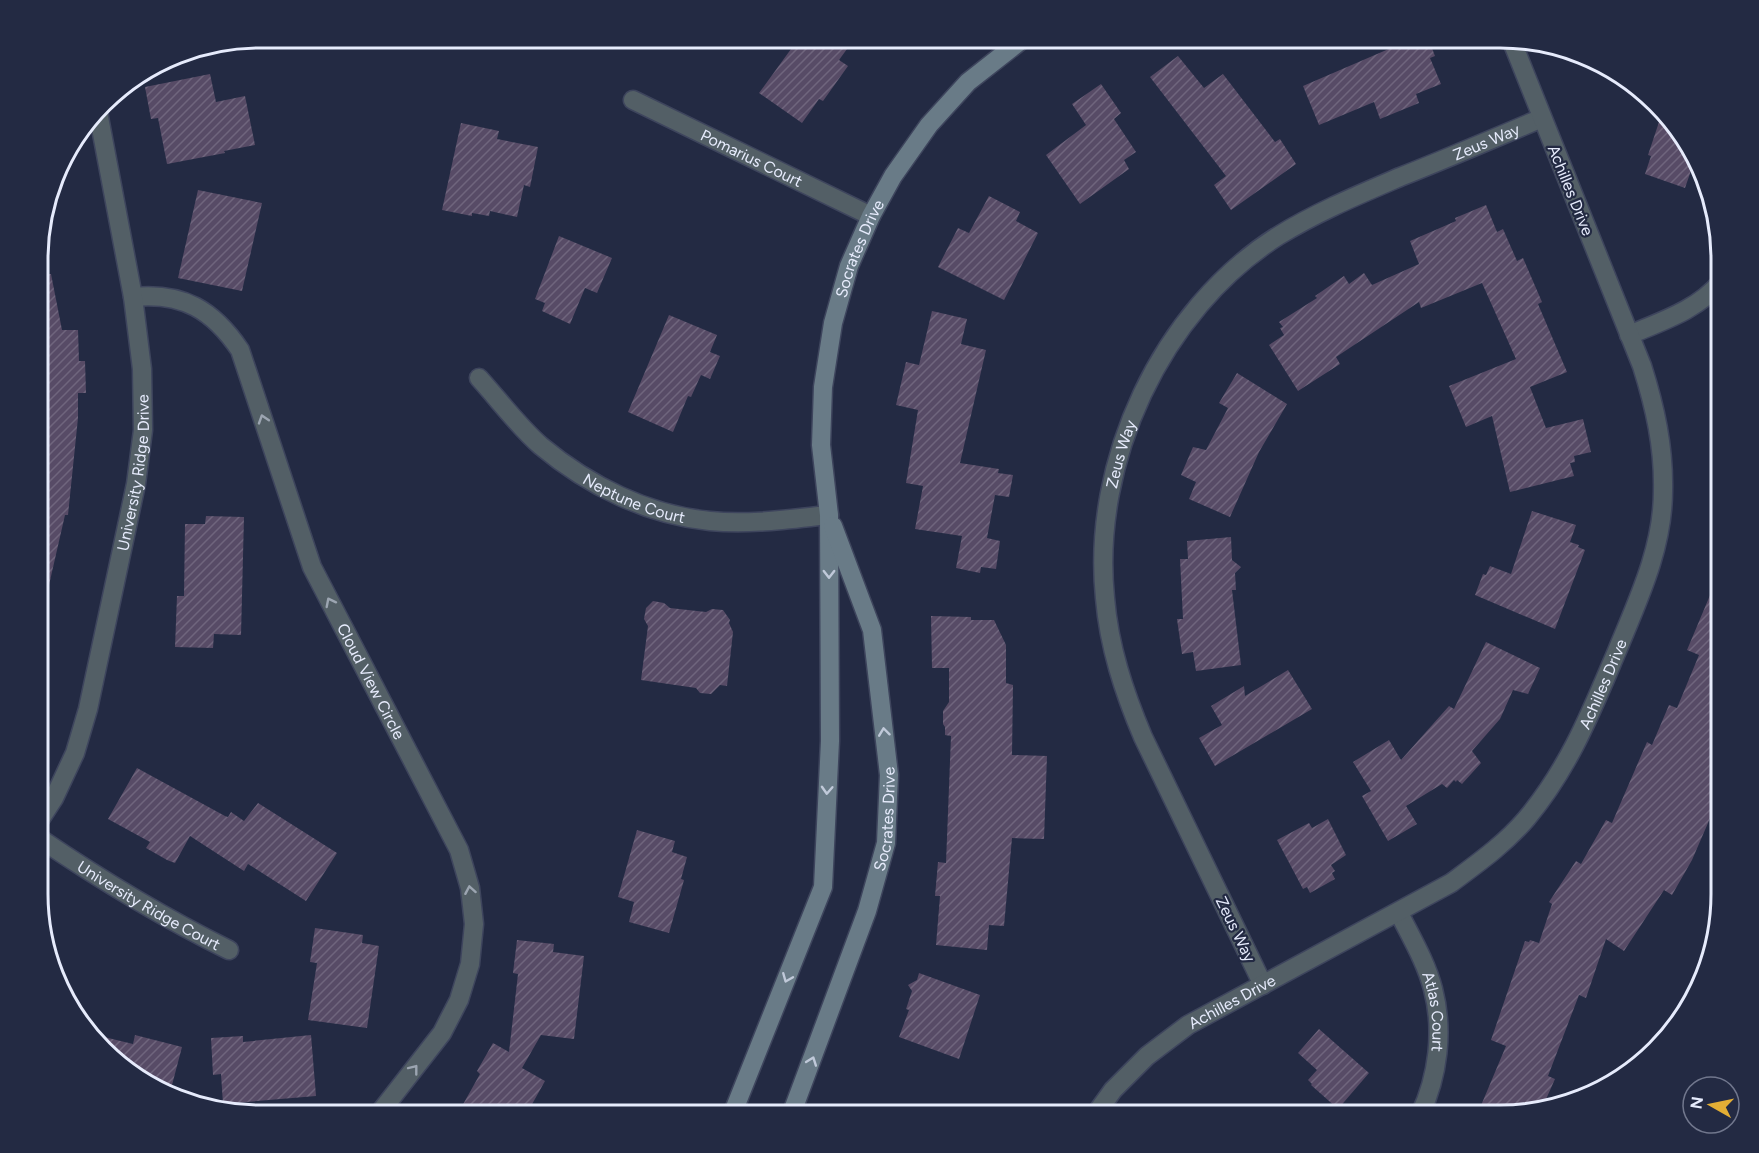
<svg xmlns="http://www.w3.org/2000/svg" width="1759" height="1153" font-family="Figtree,sans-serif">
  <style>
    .building { fill: url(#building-hatch) }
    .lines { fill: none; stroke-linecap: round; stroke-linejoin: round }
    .street-casing { stroke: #3e455d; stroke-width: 21 }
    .secondary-casing { stroke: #3e455d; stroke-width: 21 }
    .street { stroke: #535f66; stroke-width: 18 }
    .secondary { stroke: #697b87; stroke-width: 18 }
    .oneway { stroke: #9ca5b1 }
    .oneway2 { stroke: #c0c9d9 }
    .labels { text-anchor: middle; stroke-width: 4.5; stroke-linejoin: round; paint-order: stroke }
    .street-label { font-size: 16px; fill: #e6ebfc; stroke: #232a43 }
    .rim { fill: none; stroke: #e6ebfc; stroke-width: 3 }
  </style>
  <defs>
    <pattern id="building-hatch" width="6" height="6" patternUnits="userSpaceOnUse" patternTransform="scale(1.5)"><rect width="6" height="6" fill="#574b66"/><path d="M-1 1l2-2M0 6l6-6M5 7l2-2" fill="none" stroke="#6f657d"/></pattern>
  </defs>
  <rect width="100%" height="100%" fill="#232a43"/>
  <!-- building -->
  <g class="building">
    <path d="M799,38H855L839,60L848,66L823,101L819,99L802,123L759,93Z"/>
    <path d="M1387,38H1428L1435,56L1430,58L1441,84L1416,94L1419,103L1380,119L1374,102L1319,125L1303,86L1391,48Z"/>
    <path d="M1178,56L1204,88L1223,74L1275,142L1280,139L1296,164L1231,210L1214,185L1226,176L1150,77Z"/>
    <path d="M210,74L216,102L245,96L255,145L224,151L225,153L167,164L158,118L151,119L145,87Z"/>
    <path d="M1101,84L1121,113L1114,119L1136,152L1124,160L1129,169L1080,204L1046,155L1086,125L1072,104Z"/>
    <path d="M1661,116L1692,149L1695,159L1685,188L1645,174L1651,156L1648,155Z"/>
    <path d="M461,123L499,131L497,139L538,147L530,187L524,185L517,217L490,211L489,216L472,213V216L442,210Z"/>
    <path d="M198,190L262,203L242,291L178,278Z"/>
    <path d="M989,196L1020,212L1016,221L1038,233L1004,300L938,267L958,228L969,233Z"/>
    <path d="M1486,205L1497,232L1503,229L1517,261L1523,258L1542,302L1538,304L1567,372L1530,387L1546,428L1583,419L1591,452L1574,456L1575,462L1570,463L1574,476L1510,492L1492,416L1466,427L1449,386L1516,359L1482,283L1421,308L1419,302L1336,357L1340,364L1298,391L1269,345L1284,335L1280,328L1283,327L1279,322L1317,298L1315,296L1344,276L1349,284L1364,273L1372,285L1419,264L1410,241L1456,221L1455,218Z"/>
    <path d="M559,236L612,258L597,293L585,288L570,324L542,311L545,303L535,299Z"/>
    <path d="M51,274L62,330H78L79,361H85L86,393H78V418L68,515H65L49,585L39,584V275Z"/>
    <path d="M932,311L967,319L961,344L986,350L960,463L999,469L998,473L1013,475L1009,497L995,495L987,538L1000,541L996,569L981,567L980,573L956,568L962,536L915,529L923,486L906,483L918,410L896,405L906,362L919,365Z"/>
    <path d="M669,315L717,335L710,352L720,356L710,379L701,375L691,397L688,396L673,432L628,412Z"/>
    <path d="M1237,373L1287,404L1259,452L1230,517L1189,499L1196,482L1181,475L1193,447L1206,450L1228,408L1219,403Z"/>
    <path d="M1532,511L1576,525L1570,542L1579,545L1578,547L1585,550L1555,629L1475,595L1483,574L1486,575L1490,566L1511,574Z"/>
    <path d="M206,516L244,517L241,635L214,634L213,648L175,647L177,596H184L185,524H205Z"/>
    <path d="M1231,537L1232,560L1241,567L1235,573L1236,590H1232L1241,665L1196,671L1193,652L1182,654L1177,619H1183L1180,559H1188L1187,541Z"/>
    <path d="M1721,569V793L1692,860L1672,895L1664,890L1624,951L1606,939L1586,998L1579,995L1548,1076L1555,1079L1543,1106L1514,1115H1477L1506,1046L1491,1040L1525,941L1529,942L1530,940L1539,943L1552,904L1549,902L1576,861L1581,864L1606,820L1612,823L1647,742L1652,745L1669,705L1677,708L1699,655L1687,650Z"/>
    <path d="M653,601L664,603L670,608L706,612L712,609L723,610L730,620L729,623L733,632L727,686L720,685L711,694L700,693L696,688L641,680L648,626L644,619L646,608Z"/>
    <path d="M931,616L971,617V620H994L1006,645V683L1013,685L1012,755L1047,756L1044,839L1012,838L1004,926L989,925L987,950L936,945L940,896H935L938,862L946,863L951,736L945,735V727L943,724V711L949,702V668H932Z"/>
    <path d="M1486,642L1540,668L1528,694L1513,690L1500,719L1472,751L1481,763L1462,784L1457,780L1456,782L1454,780L1447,788L1442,784L1406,806L1417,824L1388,841L1362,796L1371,791L1353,762L1389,740L1401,760L1449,706L1454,709Z"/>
    <path d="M1288,670L1312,709L1215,766L1199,738L1222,725L1211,706L1244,686L1245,696Z"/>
    <path d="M137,768L225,816L228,817L231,812L244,821L258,803L337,853L306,901L248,864L244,871L190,836L175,863L167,860L146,848L150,842L108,819Z"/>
    <path d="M1328,819L1346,855L1331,865L1335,871L1332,873L1335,879L1310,893L1307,887L1303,889L1277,840L1309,823L1312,828Z"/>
    <path d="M637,830L675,841L672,852L687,857L681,879L684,880L669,933L629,922L634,902L618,897Z"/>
    <path d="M315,928L363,935L362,943L379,946L367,1028L308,1020L317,963L310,962Z"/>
    <path d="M517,940L554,944L553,952L584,956L574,1039L541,1035L522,1068L545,1081L526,1115H473L461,1108L480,1074L477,1071L493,1043L509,1052L518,974L513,973Z"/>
    <path d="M919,973L980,995L959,1059L899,1037L909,1010L906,1009L912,991L908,985L917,980Z"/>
    <path d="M1319,1029L1369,1073L1338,1109L1311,1085L1312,1084L1308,1080L1317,1070L1298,1053Z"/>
    <path d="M96,1035L133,1044L135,1035L182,1047L172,1085L150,1080L149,1084L136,1078Z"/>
    <path d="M311,1035L316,1096L223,1104L221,1074L213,1075L211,1038L243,1036V1042Z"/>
  </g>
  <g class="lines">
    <defs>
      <g id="street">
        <path id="s1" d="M633,100L871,216"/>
        <path id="s2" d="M133,297C183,292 213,310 240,350L312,567L459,850L470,888L474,924L470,964L459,1000L442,1033L378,1115"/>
        <path d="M1629,335C1662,321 1697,310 1721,282"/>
        <path id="s3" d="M479,378C499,400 519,427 541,446C589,486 648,515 710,521C750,525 790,519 829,515"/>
        <path id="s4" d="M39,821L54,798L75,753L88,709L136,484L143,430L142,369L133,297L98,112"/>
        <path id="s5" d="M39,838C101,880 162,917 229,950"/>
        <path id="s6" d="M1399,913C1411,937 1426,962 1433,989C1444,1031 1438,1076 1420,1115"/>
        <path id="s7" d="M1263,985L1143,737C1124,692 1109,647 1105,598C1091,462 1161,310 1278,236C1317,212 1358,195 1400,177C1448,158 1495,138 1542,118"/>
        <path id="s8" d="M1095,1115L1113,1090L1147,1056L1188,1025L1451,883C1478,863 1505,844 1527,818C1570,766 1591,712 1617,651C1638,600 1663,548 1663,491C1664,447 1655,407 1642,366L1511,39"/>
      </g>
      <g id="secondary">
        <path id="s9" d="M732,1115L823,887L830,741L829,515L821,445L823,387L833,323L849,266L871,216L893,176L929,125L968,82L1024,38"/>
        <path id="s10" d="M791,1115L867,911L886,843L889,775L872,630L833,526"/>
      </g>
    </defs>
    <!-- street casing -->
    <use href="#street" class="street-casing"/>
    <!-- secondary casing -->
    <use href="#secondary" class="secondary-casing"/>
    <!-- street -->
    <use href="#street" class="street"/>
    <!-- secondary -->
    <use href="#secondary" class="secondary"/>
  </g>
  <!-- one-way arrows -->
  <defs><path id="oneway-chevron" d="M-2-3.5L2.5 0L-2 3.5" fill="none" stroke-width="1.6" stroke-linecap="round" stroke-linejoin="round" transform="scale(1.5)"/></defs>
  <g class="oneway">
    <use href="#oneway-chevron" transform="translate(263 419) rotate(-108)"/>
    <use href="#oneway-chevron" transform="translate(330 602) rotate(-117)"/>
    <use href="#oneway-chevron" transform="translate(470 890) rotate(-100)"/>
    <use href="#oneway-chevron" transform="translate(414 1069) rotate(-52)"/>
  </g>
  <g class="oneway2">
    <use href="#oneway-chevron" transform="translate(829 574) rotate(90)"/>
    <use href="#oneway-chevron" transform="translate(884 732) rotate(-97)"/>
    <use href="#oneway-chevron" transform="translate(827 790) rotate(93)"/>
    <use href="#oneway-chevron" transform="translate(787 978) rotate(112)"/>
    <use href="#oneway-chevron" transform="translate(812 1061) rotate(-70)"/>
  </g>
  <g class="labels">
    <!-- street labels -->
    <g class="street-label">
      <text dy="6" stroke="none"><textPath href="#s7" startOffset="1070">Zeus Way</textPath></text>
      <text dy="6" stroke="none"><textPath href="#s1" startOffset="132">Pomarius Court</textPath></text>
      <text transform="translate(1571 190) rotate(68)" y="6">Achilles Drive</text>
      <text dy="6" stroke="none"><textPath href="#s9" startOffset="890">Socrates Drive</textPath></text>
      <text dy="6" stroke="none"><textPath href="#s7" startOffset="566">Zeus Way</textPath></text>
      <text dy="6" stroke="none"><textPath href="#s4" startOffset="364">University Ridge Drive</textPath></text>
      <text dy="6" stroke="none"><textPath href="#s3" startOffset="200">Neptune Court</textPath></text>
      <text dy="6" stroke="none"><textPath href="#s2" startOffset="484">Cloud View Circle</textPath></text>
      <text dy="6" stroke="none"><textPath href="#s8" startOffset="684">Achilles Drive</textPath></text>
      <text dy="6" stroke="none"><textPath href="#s10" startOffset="312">Socrates Drive</textPath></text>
      <text dy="6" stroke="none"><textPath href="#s5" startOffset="129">University Ridge Court</textPath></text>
      <text transform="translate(1236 929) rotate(64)" y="6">Zeus Way</text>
      <text dy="6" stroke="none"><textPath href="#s8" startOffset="180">Achilles Drive</textPath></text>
      <text dy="6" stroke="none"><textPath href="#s6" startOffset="106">Atlas Court</textPath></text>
    </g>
  </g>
  <!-- crop -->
  <path d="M0 0H1759V1153H0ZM259 48H1500A211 211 0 0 1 1711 259V894A211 211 0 0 1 1500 1105H259A211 211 0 0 1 48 894V259A211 211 0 0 1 259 48Z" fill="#232a43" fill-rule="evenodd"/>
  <path class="rim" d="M259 48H1500A211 211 0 0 1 1711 259V894A211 211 0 0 1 1500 1105H259A211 211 0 0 1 48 894V259A211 211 0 0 1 259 48Z"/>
  <!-- north arrow -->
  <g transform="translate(1711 1105) rotate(279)"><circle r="28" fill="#232a43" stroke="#71778d" stroke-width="1.5"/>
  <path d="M0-4.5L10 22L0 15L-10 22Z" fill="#e3ae35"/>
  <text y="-9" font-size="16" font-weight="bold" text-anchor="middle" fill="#e6ebfc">N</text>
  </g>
</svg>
